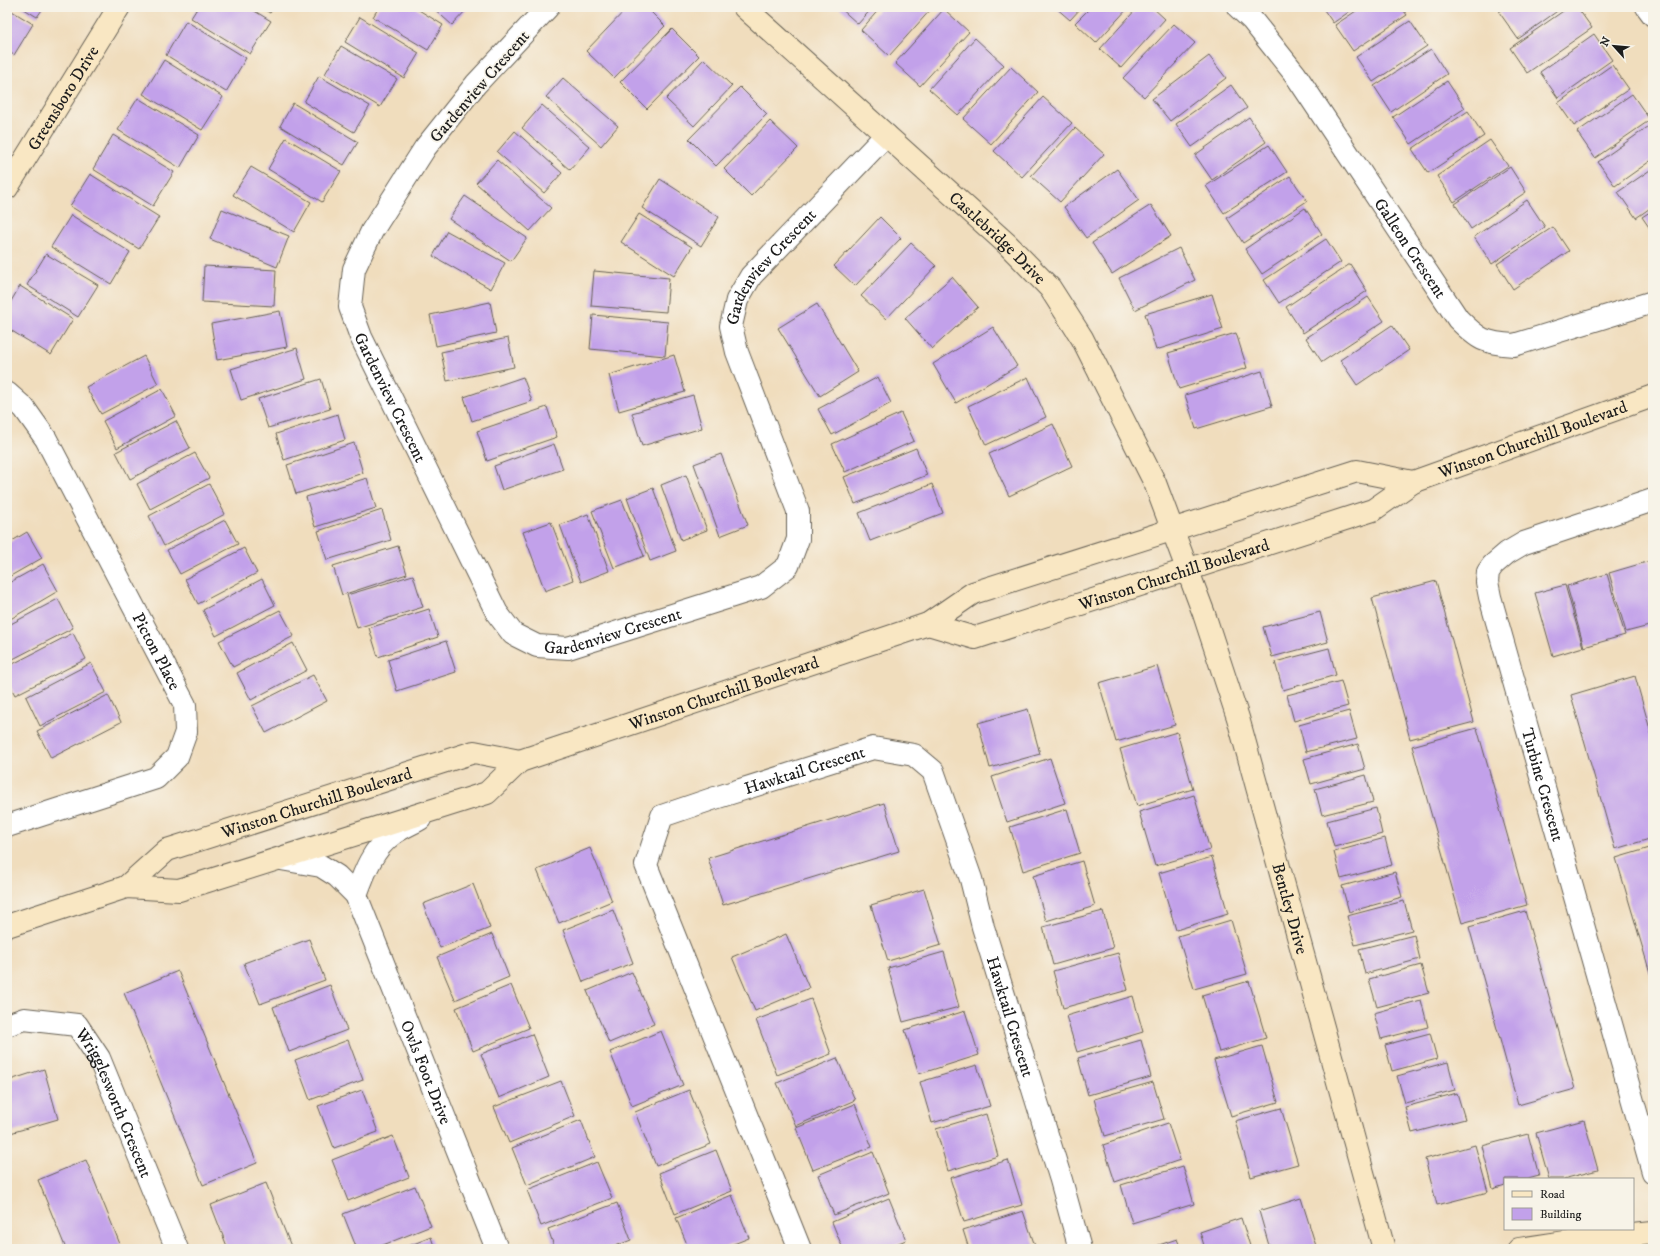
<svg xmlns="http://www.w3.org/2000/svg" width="1660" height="1256" font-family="'IM FELL DW Pica',serif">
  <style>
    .building { fill: #c2a1ea }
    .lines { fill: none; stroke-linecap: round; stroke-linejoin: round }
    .street-casing { stroke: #666054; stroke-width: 24 }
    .secondary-casing { stroke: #666054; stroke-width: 24 }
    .street { stroke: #fff; stroke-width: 22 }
    .secondary { stroke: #f9e7c3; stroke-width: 22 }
    .labels { text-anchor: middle; stroke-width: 3.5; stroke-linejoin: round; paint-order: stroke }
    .street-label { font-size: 17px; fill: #1c1c1c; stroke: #f7f3e8 }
  </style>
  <rect width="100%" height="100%" fill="#f7f3e8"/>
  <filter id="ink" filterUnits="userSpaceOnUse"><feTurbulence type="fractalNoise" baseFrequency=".025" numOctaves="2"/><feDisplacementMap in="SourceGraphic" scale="8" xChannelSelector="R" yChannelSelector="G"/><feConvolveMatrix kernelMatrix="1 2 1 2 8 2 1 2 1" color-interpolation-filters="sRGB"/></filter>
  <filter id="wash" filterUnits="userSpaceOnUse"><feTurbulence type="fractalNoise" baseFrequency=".012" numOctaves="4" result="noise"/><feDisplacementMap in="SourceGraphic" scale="16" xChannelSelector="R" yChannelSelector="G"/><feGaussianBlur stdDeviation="0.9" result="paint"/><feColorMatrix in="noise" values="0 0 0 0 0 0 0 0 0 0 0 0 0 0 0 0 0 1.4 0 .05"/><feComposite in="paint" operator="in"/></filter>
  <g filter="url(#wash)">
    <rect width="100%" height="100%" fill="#f0ddbd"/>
    <g id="blocks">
      <!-- building -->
      <g class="building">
        <path d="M21,7H44L37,17Z"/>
        <path d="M198,7H248L271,21L250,54L191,18Z"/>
        <path d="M260,7H274L270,13Z"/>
        <path d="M379,7H414L443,25L428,50L373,17Z"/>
        <path d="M432,7H469L452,25Z"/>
        <path d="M628,7H646L665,26L614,78L586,51Z"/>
        <path d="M839,7H873L858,24Z"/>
        <path d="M881,7H933L889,56L861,30Z"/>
        <path d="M1055,7H1082L1070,20Z"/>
        <path d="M1091,7H1129L1096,43L1075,23Z"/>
        <path d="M1138,7H1152L1165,19L1121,68L1100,49Z"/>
        <path d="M1322,7H1356L1333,23Z"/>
        <path d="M1362,7H1401L1407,15L1353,51L1335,25Z"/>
        <path d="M1506,7H1563L1518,39L1499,12Z"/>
        <path d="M1569,7H1577L1592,28L1527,73L1510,48Z"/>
        <path d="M7,8L33,24L14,55L7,51Z"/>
        <path d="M944,9L969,32L920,86L895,63Z"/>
        <path d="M360,17L419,53L404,78L345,42Z"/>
        <path d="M186,21L246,58L226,92L166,55Z"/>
        <path d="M1410,21L1427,46L1373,82L1356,57Z"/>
        <path d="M1174,24L1195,43L1144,97L1123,78Z"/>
        <path d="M672,29L699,56L647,109L620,82Z"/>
        <path d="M1594,34L1612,60L1558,98L1540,72Z"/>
        <path d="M975,38L1004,65L958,115L929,89Z"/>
        <path d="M341,46L397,79L380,107L325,74Z"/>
        <path d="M1431,49L1447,74L1391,112L1374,86Z"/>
        <path d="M1209,56L1226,78L1170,121L1152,99Z"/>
        <path d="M704,59L732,86L694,126L666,99Z"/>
        <path d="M164,60L223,97L202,130L143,94Z"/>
        <path d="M7,63L12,66L7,75Z"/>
        <path d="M1612,65L1629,89L1574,126L1558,103Z"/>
        <path d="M1011,67L1038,92L991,144L963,119Z"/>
        <path d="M319,76L370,106L354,132L304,102Z"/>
        <path d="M563,78L618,126L601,146L546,97Z"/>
        <path d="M1447,81L1465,108L1411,144L1393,117Z"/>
        <path d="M1231,85L1247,108L1192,147L1176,124Z"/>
        <path d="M740,87L767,114L716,166L689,139Z"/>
        <path d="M1632,94L1650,120L1595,158L1577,132Z"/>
        <path d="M1043,97L1072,123L1022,177L994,151Z"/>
        <path d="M138,98L199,135L180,168L118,130Z"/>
        <path d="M293,103L358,142L344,165L280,126Z"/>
        <path d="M542,105L590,147L570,170L522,128Z"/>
        <path d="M1468,111L1484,136L1428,173L1412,149Z"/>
        <path d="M1249,117L1266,142L1212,180L1195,155Z"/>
        <path d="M770,121L798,148L751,196L724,169Z"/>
        <path d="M1652,124L1653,159L1615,186L1598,162Z"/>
        <path d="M1075,128L1104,154L1060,202L1031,176Z"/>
        <path d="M515,131L562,173L544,193L497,152Z"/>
        <path d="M113,135L174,172L153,206L93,169Z"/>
        <path d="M286,138L341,171L322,202L268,169Z"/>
        <path d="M1490,140L1508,166L1454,202L1437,176Z"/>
        <path d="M1269,145L1287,172L1224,213L1206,186Z"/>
        <path d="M497,160L551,208L530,231L476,183Z"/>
        <path d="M251,167L311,202L294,232L233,195Z"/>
        <path d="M1510,167L1526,192L1471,229L1455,204Z"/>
        <path d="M1653,168V206L1636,218L1618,192Z"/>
        <path d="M1117,169L1139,200L1086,238L1064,207Z"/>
        <path d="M90,174L159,217L139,249L70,206Z"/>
        <path d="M1290,176L1307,201L1243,243L1227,218Z"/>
        <path d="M660,179L719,217L701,246L642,208Z"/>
        <path d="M465,196L527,238L511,261L449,219Z"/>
        <path d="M1527,200L1545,227L1492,264L1474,237Z"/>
        <path d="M1151,205L1171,236L1112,274L1092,243Z"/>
        <path d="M1305,208L1322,234L1262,274L1245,249Z"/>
        <path d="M222,209L289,236L277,267L210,239Z"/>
        <path d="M1653,210V233L1642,217Z"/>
        <path d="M639,214L692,247L674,276L621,242Z"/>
        <path d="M71,215L130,252L111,284L51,247Z"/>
        <path d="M880,217L901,238L855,286L834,266Z"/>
        <path d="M1553,227L1569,251L1513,289L1497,264Z"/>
        <path d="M447,231L505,263L491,289L433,256Z"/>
        <path d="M1326,239L1341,262L1279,303L1264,280Z"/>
        <path d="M911,243L936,266L886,319L861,296Z"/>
        <path d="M1179,248L1195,280L1135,310L1119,278Z"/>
        <path d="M46,254L98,285L78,317L27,285Z"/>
        <path d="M1350,264L1367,291L1303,333L1286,307Z"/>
        <path d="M204,266L276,270L274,306L202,302Z"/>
        <path d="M594,271L669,278L666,312L591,306Z"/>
        <path d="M952,277L978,307L932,349L905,318Z"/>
        <path d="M20,286L73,319L51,355L7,328V308Z"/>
        <path d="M1212,294L1223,329L1156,350L1145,314Z"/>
        <path d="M1368,297L1384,321L1322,362L1306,338Z"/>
        <path d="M490,302L496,333L436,346L430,315Z"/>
        <path d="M817,304L858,372L820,396L778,328Z"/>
        <path d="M280,311L287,347L217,360L211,324Z"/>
        <path d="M593,315L668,322L665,356L590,349Z"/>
        <path d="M1392,325L1409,350L1357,385L1340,360Z"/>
        <path d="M993,327L1017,366L956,403L933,364Z"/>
        <path d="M1236,333L1247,368L1179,389L1168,353Z"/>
        <path d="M508,338L514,367L447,381L441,352Z"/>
        <path d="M297,348L306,379L241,400L231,369Z"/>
        <path d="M674,355L685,392L619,411L609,375Z"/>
        <path d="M144,356L158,384L101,414L86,387Z"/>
        <path d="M1262,371L1272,406L1196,429L1185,395Z"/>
        <path d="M523,377L532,401L472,421L464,397Z"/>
        <path d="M878,377L891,403L832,435L818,409Z"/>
        <path d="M1028,377L1046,417L986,445L968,406Z"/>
        <path d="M321,379L330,409L268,428L258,399Z"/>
        <path d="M162,389L176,416L117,448L103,421Z"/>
        <path d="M693,395L702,428L642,446L632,413Z"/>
        <path d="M547,407L557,437L487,461L477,431Z"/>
        <path d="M901,413L914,441L845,472L832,444Z"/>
        <path d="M338,414L345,440L284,460L276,434Z"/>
        <path d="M176,421L190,448L130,479L116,452Z"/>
        <path d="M1053,424L1072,466L1009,496L989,454Z"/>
        <path d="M354,443L363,473L296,494L287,465Z"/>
        <path d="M554,444L563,469L502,490L494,466Z"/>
        <path d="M916,448L927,475L855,504L844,477Z"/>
        <path d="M195,453L209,478L150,509L137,484Z"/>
        <path d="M721,454L748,525L720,536L694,464Z"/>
        <path d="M686,475L707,530L681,540L661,485Z"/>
        <path d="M367,478L376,508L315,527L306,497Z"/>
        <path d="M209,484L225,514L164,546L149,516Z"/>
        <path d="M932,484L943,513L870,541L859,513Z"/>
        <path d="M653,488L676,551L650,561L627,498Z"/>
        <path d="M622,500L644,556L614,568L592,511Z"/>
        <path d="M382,510L391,540L327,560L318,531Z"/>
        <path d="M588,514L609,571L581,582L560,525Z"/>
        <path d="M225,520L238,544L180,574L167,550Z"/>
        <path d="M551,522L573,580L545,591L523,532Z"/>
        <path d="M27,532L42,558L7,578V544Z"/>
        <path d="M398,546L407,574L342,595L333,566Z"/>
        <path d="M244,548L257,573L198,604L185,579Z"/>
        <path d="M1650,561L1653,571V625L1626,632L1609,573Z"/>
        <path d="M43,564L58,591L7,621V584Z"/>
        <path d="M1607,574L1625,635L1584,647L1567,586Z"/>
        <path d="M413,575L423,607L357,628L347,595Z"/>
        <path d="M262,579L275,605L216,636L203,610Z"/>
        <path d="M1436,581L1474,722L1410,739L1372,598Z"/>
        <path d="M1565,585L1583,647L1553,656L1535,593Z"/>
        <path d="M58,599L73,628L13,659L7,648V626Z"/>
        <path d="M429,609L438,637L378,657L369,628Z"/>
        <path d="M280,610L294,636L233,667L219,641Z"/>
        <path d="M1320,612L1328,642L1272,657L1263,627Z"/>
        <path d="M73,633L86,659L15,695L7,680V667Z"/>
        <path d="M446,641L456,672L397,691L388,660Z"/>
        <path d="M293,643L307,670L251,700L237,673Z"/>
        <path d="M1329,648L1336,675L1283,690L1275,662Z"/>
        <path d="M91,663L106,692L40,726L26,697Z"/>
        <path d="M1157,666L1175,725L1116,742L1099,683Z"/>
        <path d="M313,675L327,701L266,733L252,706Z"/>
        <path d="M1635,676L1653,740V838L1615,849L1571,695Z"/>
        <path d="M1341,681L1348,706L1294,721L1287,695Z"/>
        <path d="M108,695L121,722L51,758L37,731Z"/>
        <path d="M1028,709L1040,754L990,768L978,723Z"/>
        <path d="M1349,711L1357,739L1306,752L1299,725Z"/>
        <path d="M1477,728L1527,905L1462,923L1412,746Z"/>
        <path d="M1177,732L1193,789L1137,806L1120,749Z"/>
        <path d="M1358,744L1365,769L1311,784L1304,759Z"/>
        <path d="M1050,758L1065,803L1007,822L992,777Z"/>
        <path d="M1366,775L1373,802L1322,815L1315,789Z"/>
        <path d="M1194,795L1210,850L1155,866L1139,812Z"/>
        <path d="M884,803L899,851L723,905L708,858Z"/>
        <path d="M1376,808L1382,834L1334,847L1327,821Z"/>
        <path d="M1067,809L1080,853L1023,871L1010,827Z"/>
        <path d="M1385,838L1392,865L1341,879L1334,852Z"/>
        <path d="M1653,847V983L1616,858Z"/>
        <path d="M590,848L612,901L559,923L537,870Z"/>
        <path d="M1212,857L1228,914L1176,930L1159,873Z"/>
        <path d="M1082,861L1095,906L1046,921L1033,876Z"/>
        <path d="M1395,872L1402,897L1349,912L1342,886Z"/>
        <path d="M473,884L490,928L440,948L423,904Z"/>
        <path d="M924,889L941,945L888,961L871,905Z"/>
        <path d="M1404,901L1412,930L1355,945L1347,916Z"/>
        <path d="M613,910L633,963L583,982L563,930Z"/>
        <path d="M1103,911L1113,948L1053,965L1043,927Z"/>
        <path d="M1525,911L1575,1089L1518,1105L1469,927Z"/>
        <path d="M1231,920L1247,974L1194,989L1178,936Z"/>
        <path d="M492,934L509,977L455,1000L437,957Z"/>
        <path d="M786,934L809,988L755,1011L732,957Z"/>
        <path d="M1414,935L1420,959L1365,974L1359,949Z"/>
        <path d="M309,939L325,980L260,1004L244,963Z"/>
        <path d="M944,952L959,1007L903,1022L888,968Z"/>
        <path d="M1118,953L1128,990L1063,1008L1053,971Z"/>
        <path d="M1421,965L1429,993L1377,1007L1369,979Z"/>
        <path d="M178,971L257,1163L203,1185L124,993Z"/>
        <path d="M632,972L654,1024L609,1043L587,991Z"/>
        <path d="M1249,981L1266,1038L1219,1052L1202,995Z"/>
        <path d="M330,985L347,1030L289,1052L273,1007Z"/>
        <path d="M511,985L529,1028L473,1051L456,1008Z"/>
        <path d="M1133,996L1143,1032L1077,1052L1066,1016Z"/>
        <path d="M811,999L831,1054L777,1075L756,1020Z"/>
        <path d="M1421,1000L1428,1027L1381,1039L1374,1013Z"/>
        <path d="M965,1011L979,1055L919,1074L905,1030Z"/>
        <path d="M661,1031L683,1085L632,1106L610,1052Z"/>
        <path d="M1430,1033L1437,1059L1392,1071L1385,1045Z"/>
        <path d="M532,1034L549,1077L499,1098L481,1054Z"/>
        <path d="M348,1040L363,1080L310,1100L295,1060Z"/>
        <path d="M1141,1040L1151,1077L1088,1095L1078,1058Z"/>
        <path d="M1262,1046L1278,1102L1231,1116L1214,1060Z"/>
        <path d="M837,1058L855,1100L796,1126L777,1083Z"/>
        <path d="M1448,1062L1455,1090L1405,1103L1397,1076Z"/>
        <path d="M977,1065L990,1106L932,1123L920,1082Z"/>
        <path d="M44,1069L58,1119L7,1134V1081Z"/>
        <path d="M561,1081L575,1116L509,1143L494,1107Z"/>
        <path d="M1153,1082L1164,1119L1105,1136L1094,1099Z"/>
        <path d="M362,1090L378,1132L334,1148L318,1106Z"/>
        <path d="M689,1090L711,1144L656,1166L635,1112Z"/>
        <path d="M1457,1093L1465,1119L1412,1133L1405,1107Z"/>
        <path d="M855,1104L872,1147L813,1170L796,1128Z"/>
        <path d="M1281,1108L1298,1164L1251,1177L1235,1121Z"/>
        <path d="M986,1114L998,1156L948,1171L936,1129Z"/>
        <path d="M581,1120L595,1157L527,1185L512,1148Z"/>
        <path d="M1584,1120L1598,1170L1563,1179H1549L1536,1133Z"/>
        <path d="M1168,1123L1180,1160L1115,1182L1103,1145Z"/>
        <path d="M1528,1134L1539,1176L1528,1179H1505V1185L1493,1189L1482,1146Z"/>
        <path d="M393,1136L409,1177L348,1201L332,1160Z"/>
        <path d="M1475,1145L1488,1192L1437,1205L1425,1159Z"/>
        <path d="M716,1150L732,1191L675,1214L659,1173Z"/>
        <path d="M873,1152L889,1193L834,1215L818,1175Z"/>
        <path d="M86,1160L122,1249H66L38,1180Z"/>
        <path d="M1008,1160L1022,1205L964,1222L950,1178Z"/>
        <path d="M597,1162L612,1198L541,1226L527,1190Z"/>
        <path d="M1183,1166L1194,1204L1132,1223L1121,1185Z"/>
        <path d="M266,1183L292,1249H228L211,1205Z"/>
        <path d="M415,1186L431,1226L373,1249H357L343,1214Z"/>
        <path d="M732,1195L749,1238L721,1249H689L676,1218Z"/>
        <path d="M889,1198L906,1240L884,1249H843L832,1222Z"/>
        <path d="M1301,1198L1316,1246L1308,1249H1270L1259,1211Z"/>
        <path d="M617,1203L631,1240L608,1249H555L548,1229Z"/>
        <path d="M1023,1211L1036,1249H969L963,1230Z"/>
        <path d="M1241,1218L1251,1249H1205L1200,1232Z"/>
        <path d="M431,1237L435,1249H401Z"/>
        <path d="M1177,1239L1181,1249H1147Z"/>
        <path d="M748,1244L750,1249H736Z"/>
      </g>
    </g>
  </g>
  <g filter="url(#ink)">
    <use href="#blocks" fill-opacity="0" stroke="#666054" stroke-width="1"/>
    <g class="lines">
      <defs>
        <g id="street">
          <path id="s1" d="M548,7L476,84L425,148L372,231L354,269L350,307L361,337L497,613L513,634L537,646L568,648L761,587L788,566L798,539V511L737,352L731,326L737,300L751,276L886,135"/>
          <path id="s2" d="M1238,7L1252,20L1295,74L1458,319C1479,340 1484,343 1514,345L1653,302"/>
          <path d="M1647,7L1653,15"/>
          <path id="s3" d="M7,393L24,408L46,439L185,705L186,732L177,757L156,778L7,826"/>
          <path id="s4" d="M1653,500L1524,543L1507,553L1493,565L1488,572L1487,582L1490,597L1653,1172"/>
          <path id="s5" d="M281,859L321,866L337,876L356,895L497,1249"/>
          <path d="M356,895C364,873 373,848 393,834C401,828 411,824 420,819"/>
          <path id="s6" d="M7,1025L24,1019L77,1025L99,1058L177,1249"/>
          <path id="s7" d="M800,1249L646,865L662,816L715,798L873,748L914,755L933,771L971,879L983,927L1061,1180L1080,1249"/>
        </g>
        <g id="secondary">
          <path id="s8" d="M744,7L1007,244L1050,288L1082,338L1155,483L1204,614L1238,718L1384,1249"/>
          <path id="s9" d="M7,188L119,7"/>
          <path id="s10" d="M928,624L975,638L1373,510L1413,482L1653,396"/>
          <path id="s11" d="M126,887L167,850L474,752L520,761"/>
          <path id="s12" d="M7,926L126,887L179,890L487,793L520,761L928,624L973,593L1357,471L1413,482"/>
          <path d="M1519,1249L1572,1241L1653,1233"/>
        </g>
      </defs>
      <!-- street casing -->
      <use href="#street" class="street-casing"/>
      <!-- secondary casing -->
      <use href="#secondary" class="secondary-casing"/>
      <!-- street -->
      <use href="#street" class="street"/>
      <!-- secondary -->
      <use href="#secondary" class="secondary"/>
    </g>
  </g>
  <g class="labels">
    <!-- street labels -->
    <g class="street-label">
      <text transform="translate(479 86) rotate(-49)" y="6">Gardenview Crescent</text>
      <text dy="6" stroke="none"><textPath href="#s9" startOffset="106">Greensboro Drive</textPath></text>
      <text dy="6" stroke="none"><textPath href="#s8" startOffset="343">Castlebridge Drive</textPath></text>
      <text dy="6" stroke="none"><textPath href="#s2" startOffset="297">Galleon Crescent</textPath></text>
      <text dy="6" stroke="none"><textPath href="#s1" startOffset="1353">Gardenview Crescent</textPath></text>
      <text dy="6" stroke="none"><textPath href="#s1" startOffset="465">Gardenview Crescent</textPath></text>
      <text dy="6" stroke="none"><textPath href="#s10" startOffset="643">Winston Churchill Boulevard</textPath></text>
      <text dy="6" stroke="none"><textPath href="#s10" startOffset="258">Winston Churchill Boulevard</textPath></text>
      <text dy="6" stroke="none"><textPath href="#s1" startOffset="837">Gardenview Crescent</textPath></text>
      <text dy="6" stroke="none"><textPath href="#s3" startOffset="300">Picton Place</textPath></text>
      <text dy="6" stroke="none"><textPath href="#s12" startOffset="762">Winston Churchill Boulevard</textPath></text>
      <text dy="6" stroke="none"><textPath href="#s7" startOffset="615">Hawktail Crescent</textPath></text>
      <text dy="6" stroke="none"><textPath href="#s4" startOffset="403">Turbine Crescent</textPath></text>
      <text dy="6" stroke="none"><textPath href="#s11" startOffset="212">Winston Churchill Boulevard</textPath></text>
      <text dy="6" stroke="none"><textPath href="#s8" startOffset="1084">Bentley Drive</textPath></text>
      <text dy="6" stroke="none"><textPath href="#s7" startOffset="1011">Hawktail Crescent</textPath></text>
      <text dy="6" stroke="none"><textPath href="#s5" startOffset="277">Owls Foot Drive</textPath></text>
      <text dy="6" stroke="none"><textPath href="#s6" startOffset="158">Wrigglesworth Crescent</textPath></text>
    </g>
  </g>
  <!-- margin -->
  <rect width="1660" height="1256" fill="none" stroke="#f7f3e8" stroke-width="24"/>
  <!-- legend -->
  <rect x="1504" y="1178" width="130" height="52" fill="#f7f3e8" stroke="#9f9d96"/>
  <rect x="1512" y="1191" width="20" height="6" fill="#f9e7c3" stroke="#9f9d96"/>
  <text x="1540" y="1198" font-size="12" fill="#1c1c1c">Road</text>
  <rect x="1512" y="1208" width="20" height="12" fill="#c2a1ea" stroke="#9f9d96"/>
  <text x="1540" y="1218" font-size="12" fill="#1c1c1c">Building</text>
  <!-- north arrow -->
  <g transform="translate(1614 46) rotate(297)" stroke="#f7f3e8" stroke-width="3" paint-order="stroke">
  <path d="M0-3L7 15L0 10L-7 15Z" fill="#1c1c1c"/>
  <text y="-6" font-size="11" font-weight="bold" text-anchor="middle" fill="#1c1c1c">N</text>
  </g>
</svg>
